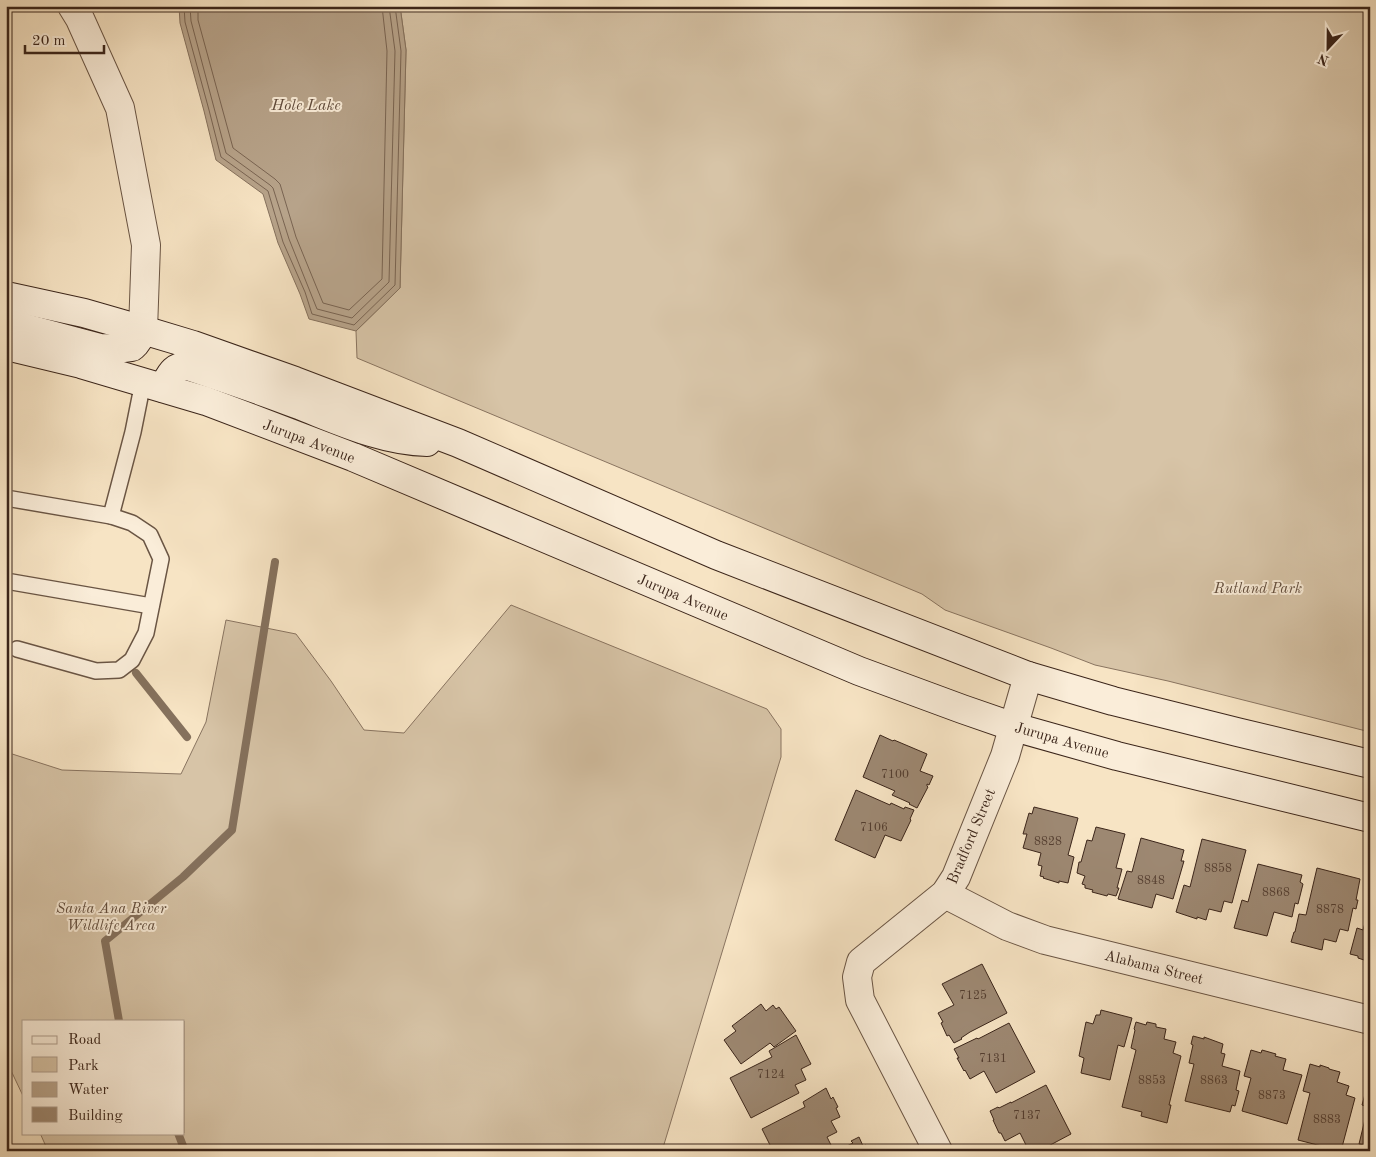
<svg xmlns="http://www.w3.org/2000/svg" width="1376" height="1157" font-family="'Old Standard TT',serif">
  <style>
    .green { fill: #d7c4a7; stroke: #897460 }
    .water { fill: #b7a38a; stroke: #85715d }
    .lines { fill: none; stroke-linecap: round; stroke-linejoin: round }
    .shore { stroke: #796452; stroke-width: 1 }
    .stream { stroke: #85715d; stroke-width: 8 }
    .building { fill: #9d8872; stroke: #3b251a }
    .lane-casing { stroke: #6a5544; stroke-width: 18 }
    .street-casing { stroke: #6a5544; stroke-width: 30 }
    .secondary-casing { stroke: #3b251a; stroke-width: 30 }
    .lane { stroke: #faedd9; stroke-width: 15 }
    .street { stroke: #faedd9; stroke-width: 28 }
    .secondary { stroke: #faedd9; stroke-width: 28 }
    .labels { text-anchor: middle; stroke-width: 4; stroke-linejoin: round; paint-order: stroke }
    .number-label { font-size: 12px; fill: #543e30 }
    .street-label { font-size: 15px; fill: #3b251a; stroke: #faedd9 }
    .park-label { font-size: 15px; font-style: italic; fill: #624d3d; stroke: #faedd9 }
    .water-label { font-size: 16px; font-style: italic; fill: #604b3c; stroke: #faedd9 }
  </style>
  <rect width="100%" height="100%" fill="#f7e4c4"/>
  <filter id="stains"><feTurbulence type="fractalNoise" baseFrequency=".004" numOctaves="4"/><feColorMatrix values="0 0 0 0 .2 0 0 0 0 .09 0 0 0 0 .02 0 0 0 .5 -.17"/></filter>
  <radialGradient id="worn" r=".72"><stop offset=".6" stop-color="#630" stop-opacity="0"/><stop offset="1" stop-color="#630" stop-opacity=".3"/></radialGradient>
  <!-- green -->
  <g class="green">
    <path d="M400,6H1370V732L1168,681L1095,665L1051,648L945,610L922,594L357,358L356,331L400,288L406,50Z"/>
    <path d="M511,605L767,709L781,729V757L662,1151H48L40,1133H184V1021H24V1098L6,1060V752L62,770L181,774L206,722L226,620L296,634L331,681L364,730L404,733Z"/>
  </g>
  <!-- water -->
  <path class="water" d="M179,6H400L406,50L400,288L356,331L309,319L300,294L278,243L263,194L216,160L204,111L180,23Z"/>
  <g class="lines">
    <!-- shore -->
    <g class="shore">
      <path d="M184,6L185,22L209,110L221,157L268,191L283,242L305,292L312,314L354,325L395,285L401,51L395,6"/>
      <path d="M190,6L191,21L226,153L270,185L273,188L289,239L317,309L352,318L389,282L395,51L389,6"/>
      <path d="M198,6V20L233,148L275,179L280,184L296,237L323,303L349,310L382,279L387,51L382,6"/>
    </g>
    <!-- stream -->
    <g class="stream">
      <path d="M136,673L187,737"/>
      <path d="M119,1021L105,941L183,877L232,830L275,562"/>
      <path d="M178,1133L185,1151"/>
    </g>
  </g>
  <!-- building -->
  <g class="building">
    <path d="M880,735L893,741L894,740L927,754L920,771L933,776L929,785L927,784V786L928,787L917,808L909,804L910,803L892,795L895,791L863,777Z"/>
    <path d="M856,790L890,805L891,803L904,809L905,807L914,810L910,819L911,820L901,841L885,835L875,858L835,840Z"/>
    <path d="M1034,807L1078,818L1068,855L1074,857L1068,883L1059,881V883L1043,878L1044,877L1040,876L1042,866L1038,865L1041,853L1023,848L1027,834H1023L1029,813L1032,814Z"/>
    <path d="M1096,827L1125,834L1116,868L1122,869L1117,888H1119L1116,896L1108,894L1107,896L1092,892L1093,890L1085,888V885L1082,884L1085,876L1077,873L1079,862H1081L1087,840L1092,841Z"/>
    <path d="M1141,838L1184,850L1181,861H1184L1173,899L1156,894L1152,908L1118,899L1127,871L1132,872Z"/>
    <path d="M1202,839L1246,850L1232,903L1224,901L1221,912L1209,909L1206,920L1197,917V919L1176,912L1184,885L1190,887Z"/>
    <path d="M1258,864L1302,875L1300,882L1303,884L1298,904L1295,903L1292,917L1274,912L1267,936L1234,928L1242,900L1248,902Z"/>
    <path d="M1317,868L1360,879L1356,900H1358L1356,909L1353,908L1348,931L1340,929L1336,942L1324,939L1322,950L1291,942L1294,932H1295L1299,914L1306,915Z"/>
    <path d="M1370,904V962L1358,958V956L1350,954L1357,928L1363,930Z"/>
    <path d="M982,964L1007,1013L970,1032L961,1038L962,1039L954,1043L949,1035L947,1036L941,1023L943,1022L938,1013L954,1005L942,984Z"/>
    <path d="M761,1004L766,1011L773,1005L776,1009L779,1007L796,1031L774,1047L770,1043L741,1064L724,1040L736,1031L732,1026Z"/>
    <path d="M1101,1010L1132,1018L1124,1047L1118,1045L1110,1080L1081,1073L1084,1058L1079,1056L1086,1022L1093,1024L1096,1015H1100Z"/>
    <path d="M1136,1022L1146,1025L1147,1022L1156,1024V1027L1166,1029L1164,1039L1176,1042L1173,1053L1181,1056L1169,1105H1171L1167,1123L1141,1116L1142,1112L1122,1107L1136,1050L1131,1048L1135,1030L1134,1029Z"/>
    <path d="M1009,1023L1035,1072L996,1093L984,1071L970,1079L965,1070L964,1071L957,1058H959L954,1049L977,1038L978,1039Z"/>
    <path d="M796,1035L811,1064L801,1069L806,1080L795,1085L799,1093L751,1118L730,1078L772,1057L769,1051Z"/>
    <path d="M1193,1036L1204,1039V1037L1223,1044L1221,1053L1225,1054L1222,1066L1240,1071L1236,1090L1239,1091L1235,1106L1232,1105L1230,1112L1185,1101L1194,1064L1189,1063L1193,1045L1191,1044Z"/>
    <path d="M1251,1050L1261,1053L1262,1050L1276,1054L1275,1056L1286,1059L1283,1070L1302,1075L1287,1124L1242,1111L1251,1078L1244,1076Z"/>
    <path d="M1310,1064L1320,1067V1065L1329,1068V1069L1340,1072L1337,1082L1349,1086L1346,1095L1355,1098L1341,1151L1298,1140L1310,1093L1303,1091Z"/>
    <path d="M1367,1076L1370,1077V1146L1359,1144L1367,1111L1368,1107L1362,1105L1367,1087H1365Z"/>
    <path d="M1046,1085L1071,1134L1039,1151H1029L1020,1133L1005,1141L1001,1133H999L993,1120H994L990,1111L998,1107L999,1108L1011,1102V1103Z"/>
    <path d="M826,1088L831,1099L833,1097L838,1107L836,1108L840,1117L831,1121L837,1132L827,1137L831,1145L819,1151H773L762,1129L805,1107L803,1102Z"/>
    <path d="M859,1137L863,1146L866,1145L869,1151H837L853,1143L851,1141Z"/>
  </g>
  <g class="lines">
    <defs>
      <g id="lane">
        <path d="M6,498L111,516L133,432L143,382"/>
        <path d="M6,581L151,606"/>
        <path d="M17,649L96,671L119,670L132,660L146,633L161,559L150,535L132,523L111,516"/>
      </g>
      <g id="street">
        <path d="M72,6L80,19L120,108L146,245L143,330"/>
        <path d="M945,894L1007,926L1045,940L1370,1020"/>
        <path d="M938,1151L860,1000L857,977L861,962L945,894L956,877L1005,756L1028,676"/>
      </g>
      <g id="secondary">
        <path d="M6,296L84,313L143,330L193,345L295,381L458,443L716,555L1028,676L1113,701L1237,732L1370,764"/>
        <path d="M6,323L100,348L118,349L132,347L135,344L140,337L143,330"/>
        <path d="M6,346L81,364L206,401L353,457L859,671L962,709L1014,727L1117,756L1370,818"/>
        <path d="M163,388C170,376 172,366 188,366C224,378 260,390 296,404C338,420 381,441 427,442"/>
      </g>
    </defs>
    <!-- lane casing -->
    <use href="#lane" class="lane-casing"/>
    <!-- street casing -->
    <use href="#street" class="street-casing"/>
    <!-- secondary casing -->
    <use href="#secondary" class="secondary-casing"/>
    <!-- lane -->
    <use href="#lane" class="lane"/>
    <!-- street -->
    <use href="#street" class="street"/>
    <!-- secondary -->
    <use href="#secondary" class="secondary"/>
  </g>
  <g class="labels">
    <!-- number labels -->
    <g class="number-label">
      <text x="895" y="778">7100</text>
      <text x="874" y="831">7106</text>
      <text x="1048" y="845">8828</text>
      <text x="1218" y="872">8858</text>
      <text x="1151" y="884">8848</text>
      <text x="1276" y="896">8868</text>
      <text x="1330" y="913">8878</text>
      <text x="973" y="999">7125</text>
      <text x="993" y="1062">7131</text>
      <text x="771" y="1078">7124</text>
      <text x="1152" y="1084">8853</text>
      <text x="1214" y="1084">8863</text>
      <text x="1272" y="1099">8873</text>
      <text x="1027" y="1119">7137</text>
      <text x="1327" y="1123">8883</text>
    </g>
    <!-- street labels -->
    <g class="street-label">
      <text transform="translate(309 441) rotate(21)" y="5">Jurupa Avenue</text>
      <text transform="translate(683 597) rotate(23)" y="5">Jurupa Avenue</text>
      <text transform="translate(1062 740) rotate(16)" y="5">Jurupa Avenue</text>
      <text transform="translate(971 836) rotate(-67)" y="5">Bradford Street</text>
      <text transform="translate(1154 967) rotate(14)" y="5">Alabama Street</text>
    </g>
    <!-- park labels -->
    <g class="park-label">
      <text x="1258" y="593">Rutland Park</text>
      <text x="111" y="913">Santa Ana River<tspan x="111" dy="17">Wildlife Area</tspan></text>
    </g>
    <!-- water labels -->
    <g class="water-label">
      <text x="306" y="110">Hole Lake</text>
    </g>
  </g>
  <!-- margin -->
  <rect width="1376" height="1157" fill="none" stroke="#f7e4c4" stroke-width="25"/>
  <rect x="8" y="8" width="1361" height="1142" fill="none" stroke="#3b251a" stroke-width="2.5"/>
  <rect x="12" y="12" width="1351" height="1132" fill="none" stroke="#3b251a"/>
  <!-- legend -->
  <rect x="22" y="1020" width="162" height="115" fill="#faedd9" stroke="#ae9d8d"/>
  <rect x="32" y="1036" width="25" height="8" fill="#faedd9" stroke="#ae9d8d"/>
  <text x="68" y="1044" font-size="15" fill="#3b251a">Road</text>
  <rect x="32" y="1057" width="25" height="15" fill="#d7c4a7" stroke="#ae9d8d"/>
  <text x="68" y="1070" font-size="15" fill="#3b251a">Park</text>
  <rect x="32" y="1082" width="25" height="15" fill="#b7a38a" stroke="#ae9d8d"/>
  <text x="68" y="1094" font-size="15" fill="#3b251a">Water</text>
  <rect x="32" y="1107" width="25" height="15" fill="#9d8872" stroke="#ae9d8d"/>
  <text x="68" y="1120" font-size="15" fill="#3b251a">Building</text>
  <!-- north arrow -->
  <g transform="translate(1328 48) rotate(202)" stroke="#faedd9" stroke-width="4" paint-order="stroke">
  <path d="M0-4L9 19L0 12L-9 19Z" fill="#3b251a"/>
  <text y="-8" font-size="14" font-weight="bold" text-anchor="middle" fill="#3b251a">N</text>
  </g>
  <!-- scale -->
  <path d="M25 45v8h79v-8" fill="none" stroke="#3b251a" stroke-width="2.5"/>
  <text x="32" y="45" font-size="15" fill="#3b251a" stroke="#faedd9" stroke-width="4" paint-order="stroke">20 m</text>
  <rect width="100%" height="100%" filter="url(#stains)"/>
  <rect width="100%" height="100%" fill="url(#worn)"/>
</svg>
